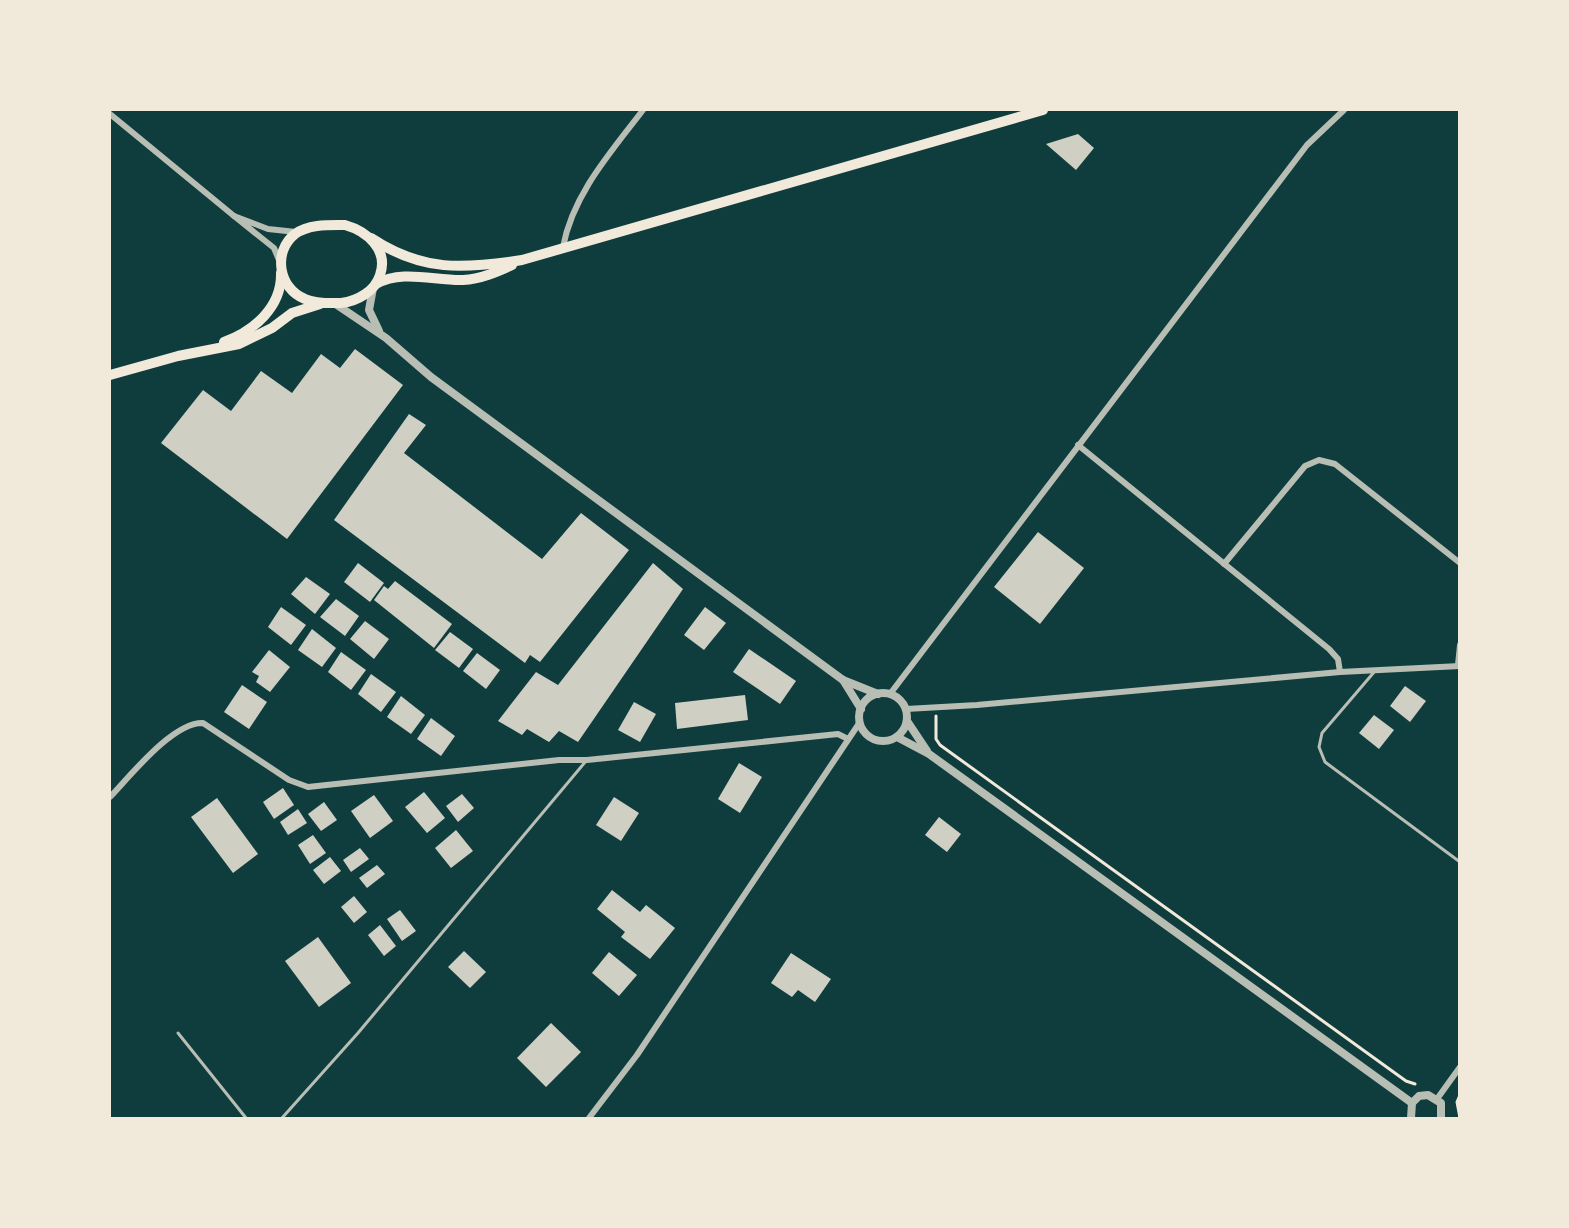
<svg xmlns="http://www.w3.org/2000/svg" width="1569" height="1228" font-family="'PT Sans',sans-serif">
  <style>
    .building { fill: #cfcfc3 }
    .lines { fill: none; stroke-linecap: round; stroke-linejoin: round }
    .path { stroke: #f1e9da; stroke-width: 3 }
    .service { stroke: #b8beb3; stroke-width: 3 }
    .minor { stroke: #b8beb3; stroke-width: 6 }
    .tertiary { stroke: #b8beb3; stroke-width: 8 }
    .primary { stroke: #f1e9da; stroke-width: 10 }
  </style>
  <rect width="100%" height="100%" fill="#0f3d3e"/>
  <!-- building -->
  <g class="building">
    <path d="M1078,134L1094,148L1076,170L1046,144Z"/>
    <path d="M355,349L403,385L287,539L161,443L203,390L231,411L261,371L292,393L321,354L340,368Z"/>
    <path d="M409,414L426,425L404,453L542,559L581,513L629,550L540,662L530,655L525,663L334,520Z"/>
    <path d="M1038,532L1084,568L1040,624L994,587Z"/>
    <path d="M358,563L384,583L370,602L344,582Z"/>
    <path d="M653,563L683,589L578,742L559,731L549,742L527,729L522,735L498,721L536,672L558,685Z"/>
    <path d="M306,577L330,594L315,614L291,594Z"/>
    <path d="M395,581L452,624L434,648L374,600L384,586L388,589Z"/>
    <path d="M336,599L359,616L345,636L320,617Z"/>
    <path d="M281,607L306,625L291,645L268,627Z"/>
    <path d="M705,607L726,623L704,650L684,635Z"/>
    <path d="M365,621L389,639L374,659L350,639Z"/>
    <path d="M312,629L336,648L322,667L298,650Z"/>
    <path d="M450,632L473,649L459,668L435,650Z"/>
    <path d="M749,649L796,681L780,704L733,672Z"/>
    <path d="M269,650L290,667L270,692L256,682L259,676L252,672Z"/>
    <path d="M341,652L366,670L351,690L328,672Z"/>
    <path d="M477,653L500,670L486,689L463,671Z"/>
    <path d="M371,674L396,692L381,712L358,694Z"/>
    <path d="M242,685L267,702L249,729L224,712Z"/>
    <path d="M1405,686L1426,701L1410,722L1390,706Z"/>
    <path d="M745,695L748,720L677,729L675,703Z"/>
    <path d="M401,696L425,715L411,734L387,717Z"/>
    <path d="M634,702L656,714L640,742L618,730Z"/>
    <path d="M1374,715L1394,730L1379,749L1359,733Z"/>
    <path d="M431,718L455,736L441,756L417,739Z"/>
    <path d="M739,763L762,777L740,813L718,799Z"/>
    <path d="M283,788L294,805L274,819L263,802Z"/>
    <path d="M424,792L445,818L427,833L405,807Z"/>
    <path d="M462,794L474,808L458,822L446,806Z"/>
    <path d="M374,795L393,821L370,838L351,811Z"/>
    <path d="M614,797L639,813L621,841L596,825Z"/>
    <path d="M217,798L258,854L233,873L191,817Z"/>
    <path d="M324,802L337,820L321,831L308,814Z"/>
    <path d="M298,809L307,823L288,835L280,822Z"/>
    <path d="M939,817L961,834L947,852L925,835Z"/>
    <path d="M456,830L473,851L451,868L435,848Z"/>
    <path d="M313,835L326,853L310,864L298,845Z"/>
    <path d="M360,848L369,859L351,872L343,860Z"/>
    <path d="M330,857L341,871L324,884L313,870Z"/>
    <path d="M377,865L385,874L367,888L359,878Z"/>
    <path d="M612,890L640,912L646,905L675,928L650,959L621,937L625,932L597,909Z"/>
    <path d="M354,896L367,912L354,923L341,907Z"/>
    <path d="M400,910L416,931L402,941L387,919Z"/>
    <path d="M380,925L396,946L384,956L368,935Z"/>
    <path d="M318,937L351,983L319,1007L285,961Z"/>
    <path d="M464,951L486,972L470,988L448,967Z"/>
    <path d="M609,952L637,975L619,996L592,973Z"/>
    <path d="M791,953L831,979L815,1002L798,990L792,997L771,983Z"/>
    <path d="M551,1023L581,1052L546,1087L517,1058Z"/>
  </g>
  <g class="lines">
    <!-- path -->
    <g class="path">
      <path d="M936,716V739L940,745L1406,1081L1415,1084"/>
      <path d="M1460,1095L1457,1102L1460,1118"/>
    </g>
    <!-- service -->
    <g class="service">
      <path d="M1375,671L1322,733L1319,747L1325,762L1460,862"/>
      <path d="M178,1033L246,1118"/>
      <path d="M282,1118L358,1033L586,761"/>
    </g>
    <!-- minor -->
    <g class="minor">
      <path d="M110,114L234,216"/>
      <path d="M563,247C573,194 611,152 643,110"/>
      <path d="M279,260L274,248L234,216L268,229L296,232"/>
      <path d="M1078,445L1329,649L1338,659L1340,672"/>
      <path d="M1224,564L1305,466L1319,460L1335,464L1460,563"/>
      <path d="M1458,665L1460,645"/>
      <path d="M890,694L1307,145L1344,110"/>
      <path d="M906,709L977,705L1340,672L1460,666"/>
      <path d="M110,797C131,775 173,722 203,723L289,780L308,787L559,760H587L838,734L848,739"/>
      <path d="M1437,1099L1460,1067"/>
      <path d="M589,1118L637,1055L860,722"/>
    </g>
    <!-- tertiary -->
    <g class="tertiary">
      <path d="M373,288L369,310L379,331"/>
      <path d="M334,303L386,338L431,377L843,680L878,694"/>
      <path d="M843,680L861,709"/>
      <circle cx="883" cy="717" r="24"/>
      <path d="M907,721L927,751"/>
      <path d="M897,737L929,754L1412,1103"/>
      <path d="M1411,1118L1412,1103L1419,1096L1428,1095L1441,1103V1118"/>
    </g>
    <!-- primary -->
    <g class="primary">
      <path d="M345,225C366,231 389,249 380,275C375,291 358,301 341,303C329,303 316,304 305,299C279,289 272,252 295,234C309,224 329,225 345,225Z"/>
      <path d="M371,238C422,272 464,269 522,260L1043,110"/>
      <path d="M376,284C402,269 435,281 463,280C481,279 497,272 512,265"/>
      <path d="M224,342C254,331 282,307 281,273"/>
      <path d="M110,375L178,356L239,344L272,328L292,313L320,304"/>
    </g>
  </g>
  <!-- border -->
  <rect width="1569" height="1228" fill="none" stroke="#f1e9da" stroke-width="222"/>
</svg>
